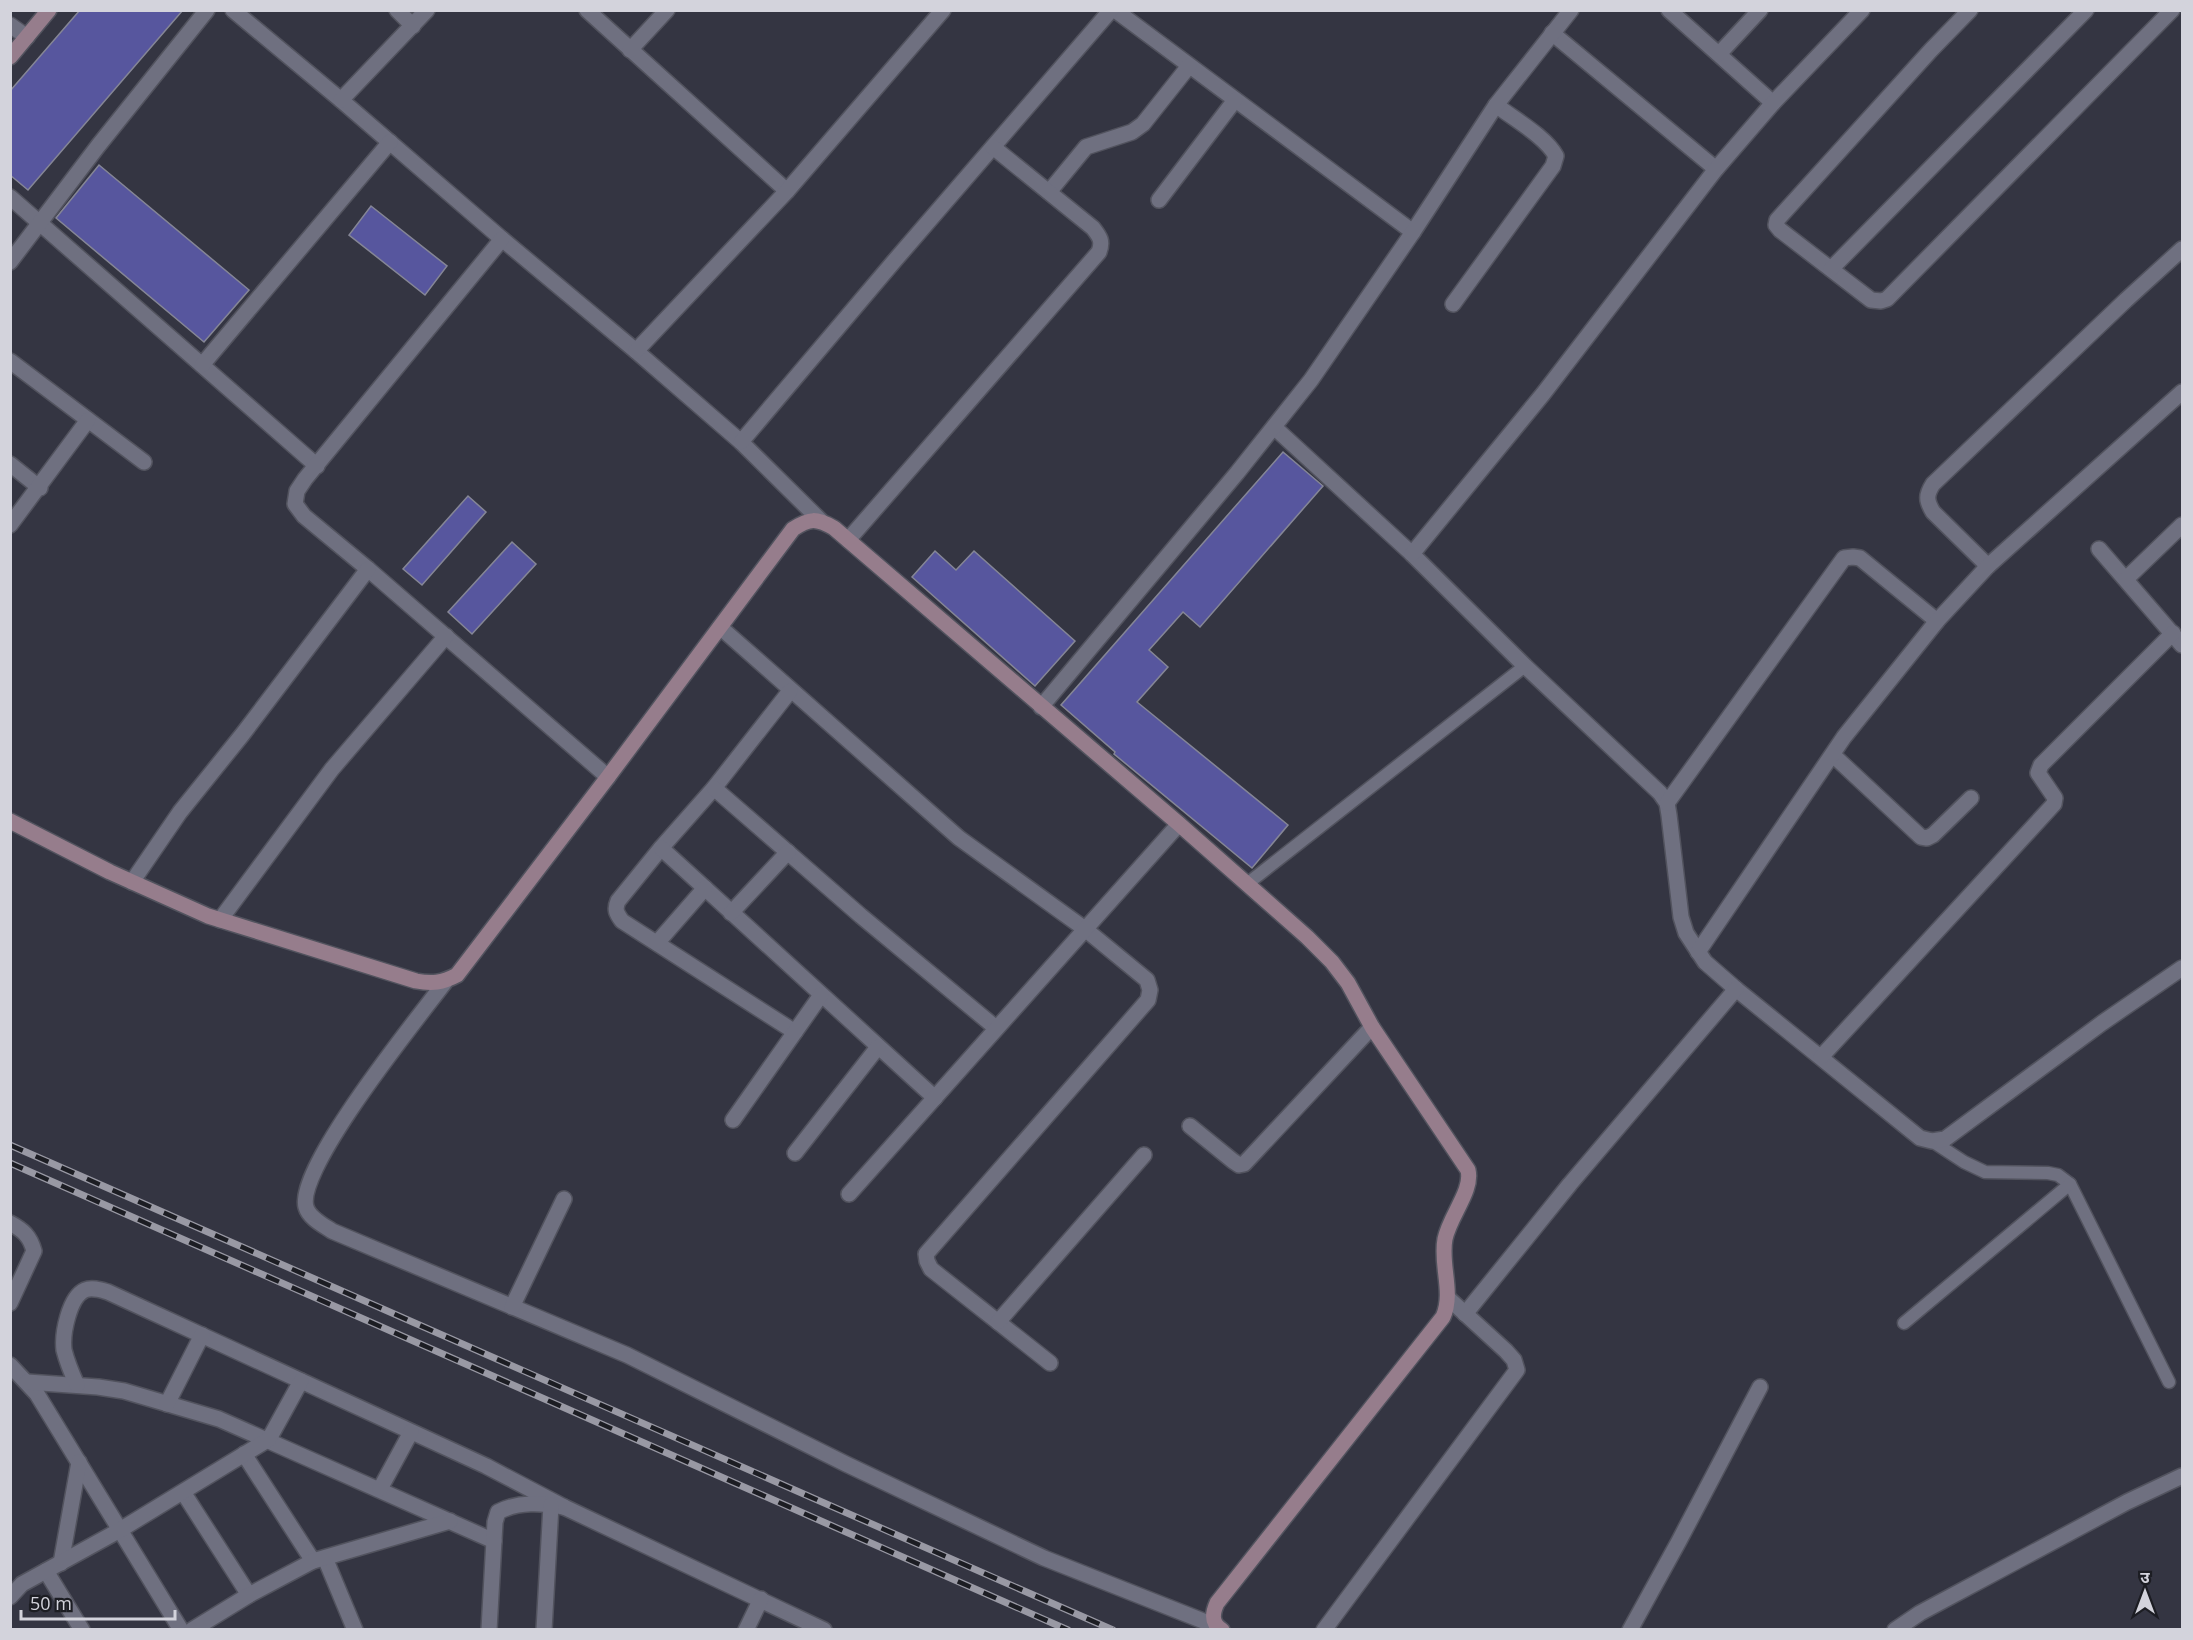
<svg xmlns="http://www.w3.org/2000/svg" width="2193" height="1640" font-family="'Open Sans','Noto Sans Devanagari',sans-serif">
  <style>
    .building { fill: #57569e; stroke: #858696; stroke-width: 1.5 }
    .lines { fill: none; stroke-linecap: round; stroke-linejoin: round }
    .lane-casing { stroke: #52535e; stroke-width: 15 }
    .street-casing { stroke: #52535e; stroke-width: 18 }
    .secondary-casing { stroke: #52535e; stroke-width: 18 }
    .lane { stroke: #6f7080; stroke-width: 12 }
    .street { stroke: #6f7080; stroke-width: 15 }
    .secondary { stroke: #967d8c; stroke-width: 15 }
    .rail-casing { stroke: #9999a4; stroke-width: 7 }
    .rail { stroke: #1c1d23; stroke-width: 4.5; stroke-dasharray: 14; stroke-linecap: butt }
  </style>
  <rect width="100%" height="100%" fill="#343542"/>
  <!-- building -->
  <g class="building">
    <path d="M80,10H183L28,190L10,175V91Z"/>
    <path d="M99,165L249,290L204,342L56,218Z"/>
    <path d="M371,206L447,266L425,295L349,235Z"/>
    <path d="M1283,452L1323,486L1200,627L1183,612L1149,650L1168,667L1137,702L1288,825L1252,868L1114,754L1115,752L1061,705Z"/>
    <path d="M468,496L486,512L422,585L403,569Z"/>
    <path d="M512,542L536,564L472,634L448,612Z"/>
    <path d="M935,551L956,570L974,551L1075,641L1035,686L912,577Z"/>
  </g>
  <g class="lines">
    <defs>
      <g id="lane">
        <path d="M1247,884L1525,666"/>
        <path d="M1932,1141L1964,1162L1985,1172L2048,1173L2058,1175L2070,1184L2169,1382"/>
        <path d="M1904,1323L2070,1184"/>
      </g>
      <g id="street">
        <path d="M233,10L341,100L502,239L636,351L741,442L821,521"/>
        <path d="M397,10L413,26"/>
        <path d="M587,10L787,191"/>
        <path d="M1115,10L1413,232"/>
        <path d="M1669,10L1773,103"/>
        <path d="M1970,10L1931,50L1777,220L1776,225L1780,230L1871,300L1881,301L1887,299L2172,10"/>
        <path d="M10,25L27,37"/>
        <path d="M1552,33L1716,169"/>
        <path d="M630,50L667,10"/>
        <path d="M1719,54L1760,10"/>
        <path d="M341,100L427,10"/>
        <path d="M1049,192L1086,147L1132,132L1143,124L1189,66"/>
        <path d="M10,197L317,466"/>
        <path d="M1159,200L1235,100"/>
        <path d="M502,239L305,479L297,491L295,504L304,516L368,569L608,777"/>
        <path d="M10,262L98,146L207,10"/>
        <path d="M1831,269L2086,10"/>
        <path d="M1453,304L1553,166L1556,156C1546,137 1514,119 1496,105"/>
        <path d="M636,351L787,191L943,10"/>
        <path d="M10,361L144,462"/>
        <path d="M202,365L390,142"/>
        <path d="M1274,427L1412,554L1525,666L1660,793L1667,803L1669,815L1681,917L1686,933L1705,962L1736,989L1920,1138L1932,1141L1945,1139L2102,1023L2182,968"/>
        <path d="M741,442L896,259L1111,10"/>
        <path d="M10,464L40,488"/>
        <path d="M10,525L88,420"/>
        <path d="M848,540L1099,252C1103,241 1100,237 1093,228L993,147"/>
        <path d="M2099,549L2182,645"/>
        <path d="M1412,554L1543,394L1716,169L1773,103L1862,10"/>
        <path d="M1988,566L1933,512C1926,500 1926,495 1933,484L2126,300L2182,249"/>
        <path d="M2126,579L2182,525"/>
        <path d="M720,627L959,838L1085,929L1147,980L1150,990L1148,1000L926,1254L927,1261L931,1269L1050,1363"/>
        <path d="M790,691L714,788L661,848L618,901C614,910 617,914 622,921L795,1032"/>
        <path d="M1041,707L1237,473L1311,380L1413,232L1496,105L1571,10"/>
        <path d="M1833,755L1921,837L1927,838L1933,835L1971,798"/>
        <path d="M714,788L861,916L996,1028"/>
        <path d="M1667,803L1844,558L1853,557L1860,558L1937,621"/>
        <path d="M661,848L935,1098"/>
        <path d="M132,882L180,812L242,735L368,569"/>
        <path d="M731,913L788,852"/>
        <path d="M220,920L332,769L446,636"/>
        <path d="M657,943L705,888"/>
        <path d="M1698,952L1844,737L1937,621L1988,566L2182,392"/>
        <path d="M445,982C418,1018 295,1169 306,1207C309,1218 323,1225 332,1231L627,1355L846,1464L1044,1558L1216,1626"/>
        <path d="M1821,1057L2054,804L2055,798L2038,773L2041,765L2173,633"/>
        <path d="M733,1120L821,995"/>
        <path d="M1190,1126L1233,1161L1239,1165L1244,1164L1372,1027"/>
        <path d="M795,1153L878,1047"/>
        <path d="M849,1194L1179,824"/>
        <path d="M10,1223C23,1230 30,1236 34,1251L10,1303"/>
        <path d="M512,1307L564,1199"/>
        <path d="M1465,1314L1570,1184L1736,989"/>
        <path d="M998,1322L1144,1155"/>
        <path d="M10,1365L37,1394L181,1630"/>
        <path d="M27,1382L98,1387L124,1391L219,1419L494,1541"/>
        <path d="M77,1385C72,1374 67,1362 64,1350C62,1334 69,1297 85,1290C92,1287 101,1290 108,1292L486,1466L564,1507"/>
        <path d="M167,1404L202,1335"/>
        <path d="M244,1454L313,1561"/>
        <path d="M380,1489L411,1432"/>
        <path d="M183,1492L249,1595"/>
        <path d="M325,1558L355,1630"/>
        <path d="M61,1563L79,1462"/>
        <path d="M46,1571L82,1630"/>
        <path d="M10,1597L22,1584L120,1530L269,1439L301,1381"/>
        <path d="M192,1630L249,1595L313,1561L450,1521"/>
        <path d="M489,1630L495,1522L498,1512C519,1501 542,1503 564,1507L824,1630"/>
        <path d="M544,1630L551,1505"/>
        <path d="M746,1630L761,1599"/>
        <path d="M1324,1630L1517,1370L1514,1360L1506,1351L1448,1298"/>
        <path d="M1630,1630L1679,1541L1760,1387"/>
        <path d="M1895,1630L1920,1613L2127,1502L2182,1476"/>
      </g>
      <g id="secondary">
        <path d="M10,57L49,10"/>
        <path d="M10,821L110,872L208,916L416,981C432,984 442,983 457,975L608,777L793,529C810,518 816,518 834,528L1179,824L1307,937L1332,962L1348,983L1372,1027L1468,1170C1473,1191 1450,1215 1445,1239C1440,1265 1454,1292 1443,1317L1217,1603C1212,1614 1211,1623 1222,1630"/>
      </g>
    </defs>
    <!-- lane casing -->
    <use href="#lane" class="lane-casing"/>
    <!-- street casing -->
    <use href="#street" class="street-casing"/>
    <!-- secondary casing -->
    <use href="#secondary" class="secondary-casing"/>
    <!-- lane -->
    <use href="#lane" class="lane"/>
    <!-- street -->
    <use href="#street" class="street"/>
    <!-- secondary -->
    <use href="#secondary" class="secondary"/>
    <defs>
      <g id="rail">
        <path d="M10,1145L1113,1630"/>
        <path d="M10,1163L1068,1630"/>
      </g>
    </defs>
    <!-- rail casing -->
    <use href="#rail" class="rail-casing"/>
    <!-- rail -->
    <use href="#rail" class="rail"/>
  </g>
  <!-- border -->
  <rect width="2193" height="1640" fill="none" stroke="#d3d3dc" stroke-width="24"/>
  <!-- north arrow -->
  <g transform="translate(2145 1592)" stroke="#1c1d23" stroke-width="4.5" paint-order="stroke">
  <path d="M0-4.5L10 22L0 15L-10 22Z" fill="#d3d3dc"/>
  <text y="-9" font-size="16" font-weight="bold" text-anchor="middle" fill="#d3d3dc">उ</text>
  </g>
  <!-- scale -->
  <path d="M21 1610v9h154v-9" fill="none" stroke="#d3d3dc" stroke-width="3"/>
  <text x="30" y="1610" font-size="18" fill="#d3d3dc" stroke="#1c1d23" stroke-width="4.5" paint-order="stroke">50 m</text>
</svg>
